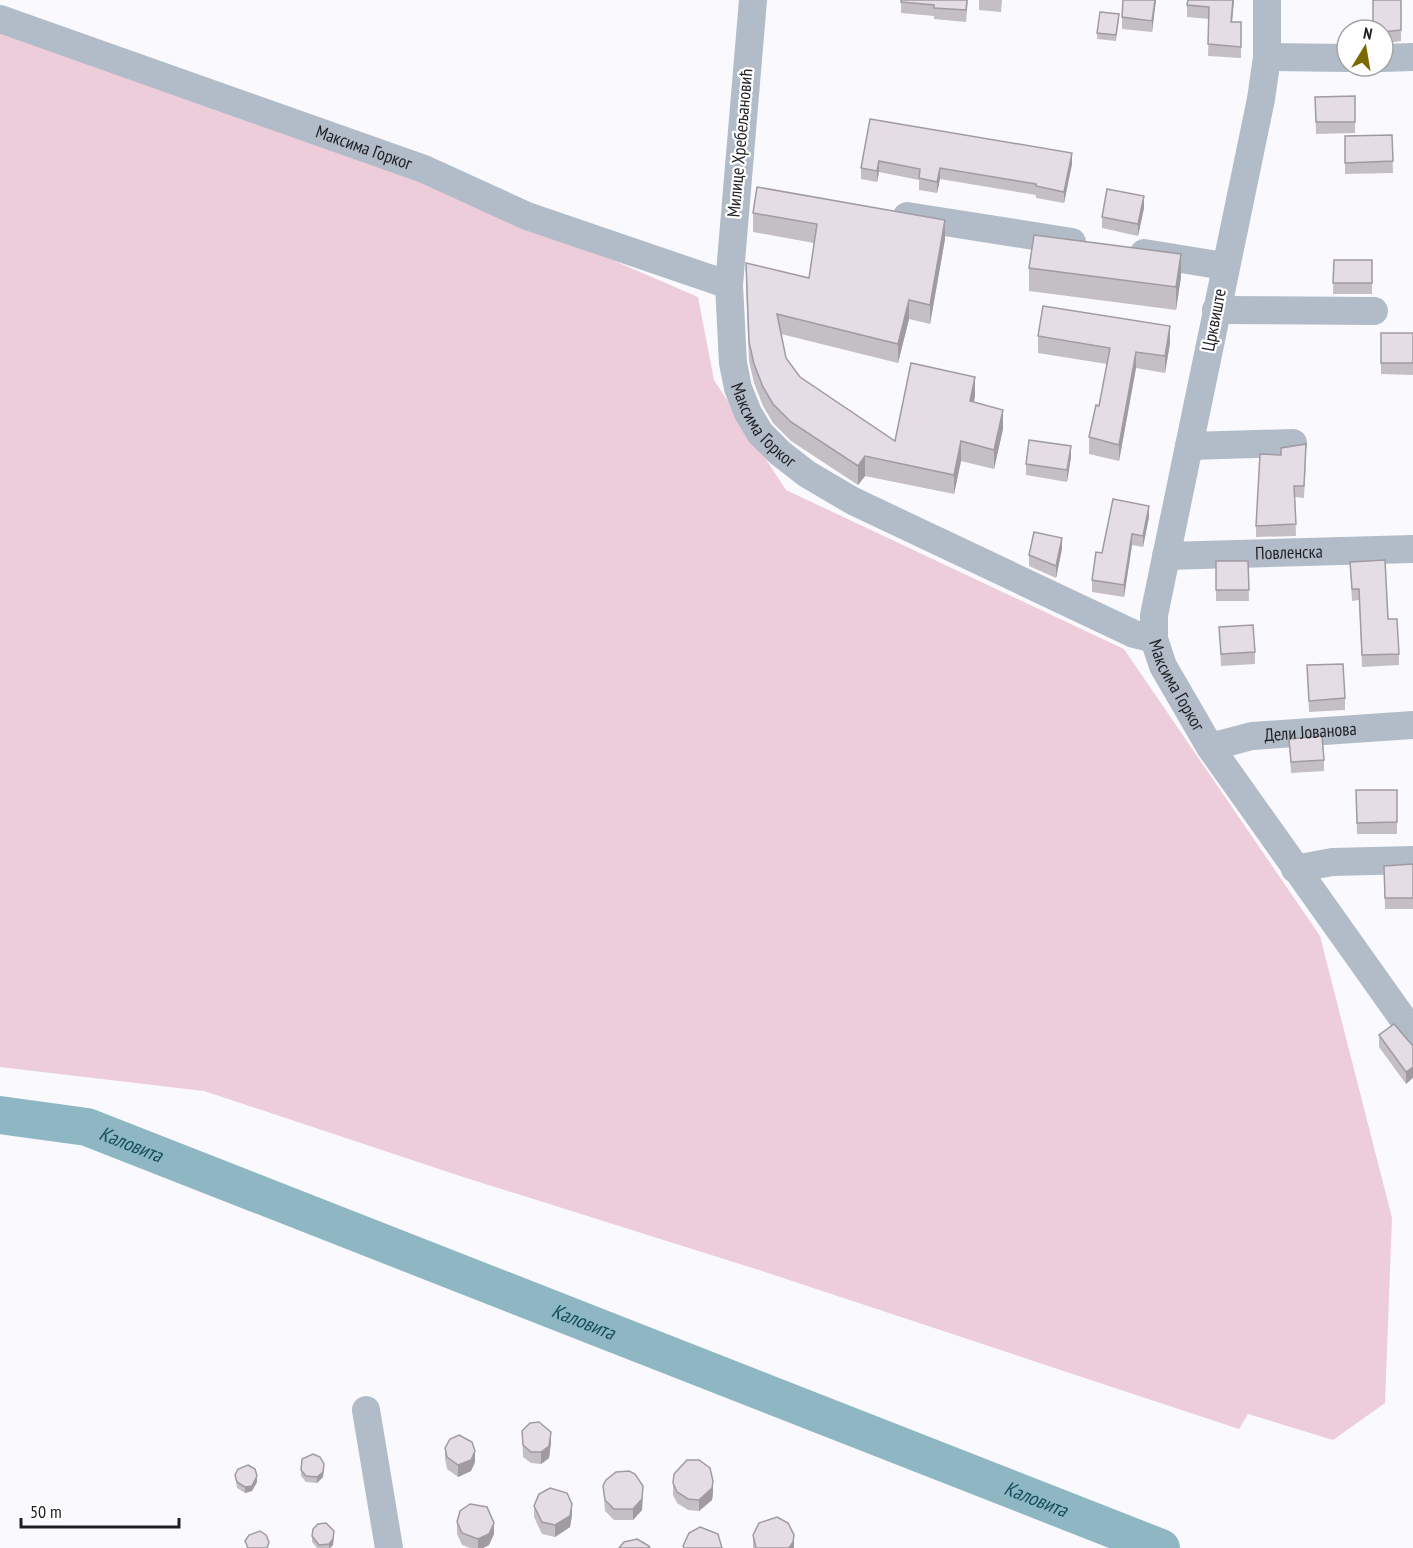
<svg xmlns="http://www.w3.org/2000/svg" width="1413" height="1548" font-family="'PT Sans Narrow',sans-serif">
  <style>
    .green { fill: #eccdd9 }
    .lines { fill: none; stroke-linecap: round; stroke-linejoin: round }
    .river { stroke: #8eb7c3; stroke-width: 38 }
    .minor { stroke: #b1bcc8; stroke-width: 28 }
    .wall { fill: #c4bec5 }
    .shaded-wall { fill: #a09ba0 }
    .building { fill: #e4dde5; stroke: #a09ba0; stroke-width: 1.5 }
    .labels { text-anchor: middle; stroke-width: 4.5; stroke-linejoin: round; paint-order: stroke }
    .street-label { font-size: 18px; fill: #1f1f23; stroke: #fff }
    .water-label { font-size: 20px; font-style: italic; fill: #144e5c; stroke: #fff }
  </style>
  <rect width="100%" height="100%" fill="#fafafe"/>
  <!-- green -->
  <path class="green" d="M0,32L397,167L698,297L714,380L786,490L1124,649L1320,936L1392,1218L1385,1403L1333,1440L1248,1414L1239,1429L762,1271L460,1176L204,1091L0,1067Z"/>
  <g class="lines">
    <!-- river -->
    <path class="river" id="s1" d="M0,1115L87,1127L1161,1548"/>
    <!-- minor -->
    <g class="minor">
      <path id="s2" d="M753,0L729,285L733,363L738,388L748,413L760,433L780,453L807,474L853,501L1134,634L1154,639"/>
      <path id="s3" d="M1267,0V57L1261,99L1154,615V639L1163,666L1210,747L1413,1033"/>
      <path id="s4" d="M0,19L424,169L527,216L729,285"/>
      <path d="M1267,57L1347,58"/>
      <path d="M1383,58L1413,57"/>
      <path d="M907,216L1072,242"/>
      <path d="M1144,253L1224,266"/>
      <path d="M1216,310L1374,311"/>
      <path d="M1189,446L1293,443"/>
      <path id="s5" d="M1166,556L1413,549"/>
      <path id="s6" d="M1210,747L1252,736L1413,725"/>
      <path d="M1295,869L1332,862L1413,860"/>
      <path d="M366,1410L389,1548"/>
    </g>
  </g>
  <!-- wall -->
  <g class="wall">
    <path d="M901,0H968L966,22L934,19V16L901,13Z"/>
    <path d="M979,0H1002L1001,12L979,10Z"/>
    <path d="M1156,0L1152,32L1122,29V17Z"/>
    <path d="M1234,0L1232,22H1241V58L1208,56L1209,19L1187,17V5Z"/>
    <path d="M1401,0V41L1383,44V30Z"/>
    <path d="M1119,20L1116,41L1097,39V33Z"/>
    <path d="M1355,96V133L1316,134L1315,97Z"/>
    <path d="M870,119L1072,164L1064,203L1036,198V195L940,179L937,193L919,190V180L879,172L877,182L861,179V168Z"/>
    <path d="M1392,135L1393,173L1345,174V136Z"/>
    <path d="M1144,208L1138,236L1102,228V217Z"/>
    <path d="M753,213L945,239L930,324L909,319L898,363L781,334L786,358L800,377L895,441L975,396L974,402L1003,429L994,469L961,461L954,494L865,476L858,485L791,441L773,423L763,406L754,383L749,361L746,285V263L809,278L814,243L753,232Z"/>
    <path d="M1334,260H1372V294H1333Z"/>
    <path d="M1029,268L1181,277L1176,310L1029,291Z"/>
    <path d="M1381,333H1413V375L1381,374Z"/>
    <path d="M1038,336L1170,343L1165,373L1136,368L1119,461L1089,454V437L1099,406L1107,364L1038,353Z"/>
    <path d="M1281,455H1306L1304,498L1295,497L1296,536L1256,537V526Z"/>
    <path d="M1071,457L1067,482L1026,475V464Z"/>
    <path d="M1149,517L1143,547L1132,545L1124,597L1092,592V580L1102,553Z"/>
    <path d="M1062,549L1056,578L1029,566V555Z"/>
    <path d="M1216,561H1248L1249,601H1216Z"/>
    <path d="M1350,562L1388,619L1399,654V665L1362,667L1359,600L1352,601Z"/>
    <path d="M1219,627L1255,652V664L1221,666Z"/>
    <path d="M1307,665L1345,698V710L1309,712Z"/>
    <path d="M1289,739L1324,760V771L1291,773Z"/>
    <path d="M1356,790H1397V834H1357Z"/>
    <path d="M1413,864V909H1385L1384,866Z"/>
    <path d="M1379,1035L1413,1046L1406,1084L1379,1047Z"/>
    <path d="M522,1431L551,1443L549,1458L541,1464L531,1463L523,1457Z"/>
    <path d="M445,1448L475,1462L471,1471L458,1477L447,1469L445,1459Z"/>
    <path d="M324,1469L323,1477L317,1483L306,1482L301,1476V1470Z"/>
    <path d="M235,1475L257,1482L252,1491L245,1493L237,1488Z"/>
    <path d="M673,1483L713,1493L712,1500L699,1511L688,1510L677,1503L673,1495Z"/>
    <path d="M603,1486L643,1497L642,1510L633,1520H614L605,1511Z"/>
    <path d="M534,1506L572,1515L570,1527L555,1537L542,1534L534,1517Z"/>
    <path d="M457,1522L494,1534L489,1545L483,1548H470L462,1545L457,1534Z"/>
    <rect x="753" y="1535" width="41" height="13"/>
    <path d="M312,1536L333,1545L330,1548H317L312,1542Z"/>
  </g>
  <!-- shaded-wall -->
  <g class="shaded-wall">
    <path d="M1155,0H1156L1152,32V21Z"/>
    <path d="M1233,0H1234L1231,33V22Z"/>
    <path d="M1072,153V164L1064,203V192Z"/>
    <path d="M879,161V172L877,182V171Z"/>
    <path d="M940,168V179L937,193V182Z"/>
    <path d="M1144,196V208L1138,236V224Z"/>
    <path d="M945,220V239L930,324V305Z"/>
    <path d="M1181,254V277L1176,310V287Z"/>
    <path d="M909,300V319L898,363V344Z"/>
    <path d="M1170,326V343L1165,373V356Z"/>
    <path d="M1136,352V368L1119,461V445Z"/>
    <path d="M975,377V396L970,421V401Z"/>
    <path d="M1003,410V429L994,469V450Z"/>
    <path d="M961,441V461L954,494V475Z"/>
    <path d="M1071,446V457L1067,482V470Z"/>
    <path d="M865,456V476L858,485V466Z"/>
    <path d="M1149,506V517L1143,547V536Z"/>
    <path d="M1132,534V545L1124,597V585Z"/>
    <path d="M1062,538V549L1056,578V566Z"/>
    <path d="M1413,1067V1078L1406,1084V1072Z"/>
    <path d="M551,1432V1443L549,1458L541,1464V1452Z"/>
    <path d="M475,1451V1462L471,1471L458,1477V1465Z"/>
    <path d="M324,1464L323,1477L317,1483V1477Z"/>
    <path d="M257,1476V1482L252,1491L245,1493V1487Z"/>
    <path d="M713,1481V1493L712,1500L699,1511V1500Z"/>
    <path d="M643,1486L642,1510L633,1520V1509Z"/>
    <path d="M572,1504V1515L570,1527L555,1537V1525Z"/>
    <path d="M494,1523V1534L489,1545L483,1548H478V1539Z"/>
    <path d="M794,1535V1548H789Z"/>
    <path d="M334,1537L333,1545L330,1548H329V1544Z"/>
  </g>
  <!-- building -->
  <g class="building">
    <path d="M901,0H967L966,10L934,8V5L901,2Z"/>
    <path d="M1123,0H1155L1152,21L1122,17Z"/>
    <path d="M1188,0H1233L1231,22H1241V47L1208,44L1209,7L1187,5Z"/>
    <path d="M1373,0H1401V30L1383,32V30H1373Z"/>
    <path d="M1100,12L1119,14L1116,35L1097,33Z"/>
    <path d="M1355,96V122H1316L1315,97Z"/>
    <path d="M870,119L1072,153L1064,192L1036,186V184L940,168L937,182L919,178L920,169L879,161L877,171L861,168Z"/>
    <path d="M1392,135L1393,161L1345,163V136Z"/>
    <path d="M757,187L945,220L930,305L909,300L898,344L777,314L786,358L800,377L895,441L911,363L975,377L970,401L1003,410L994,450L961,441L954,475L865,456L858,466L791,422L773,404L763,387L754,364L749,342L746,263L809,278L817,224L753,213Z"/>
    <path d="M1107,189L1144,196L1138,224L1102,217Z"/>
    <path d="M1034,235L1181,254L1176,287L1029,268Z"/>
    <path d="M1334,260H1372V283H1333Z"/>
    <path d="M1043,306L1170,326L1165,356L1136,352L1119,445L1089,437L1096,405L1099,406L1110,348L1038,336Z"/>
    <rect x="1381" y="333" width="32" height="30"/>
    <path d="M1029,440L1071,446L1067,470L1026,464Z"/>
    <path d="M1306,444L1304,486H1294L1296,524L1256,526L1260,454L1281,455V448Z"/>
    <path d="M1113,499L1149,506L1143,536L1132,534L1124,585L1092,580L1096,552L1102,553Z"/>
    <path d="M1034,532L1062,538L1056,566L1029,555Z"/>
    <path d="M1385,560L1388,619H1397L1399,654L1362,655L1359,589H1352L1350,562Z"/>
    <path d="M1216,561H1248L1249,590H1216Z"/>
    <path d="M1253,625L1255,652L1221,654L1219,627Z"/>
    <path d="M1343,664L1345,698L1309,701L1307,665Z"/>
    <path d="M1322,736L1324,760L1291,762L1289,739Z"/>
    <path d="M1356,790H1397V822L1357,823Z"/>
    <path d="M1413,864V898H1385L1384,866Z"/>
    <path d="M1394,1024L1413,1046V1067L1406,1072L1379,1035Z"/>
    <path d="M539,1422L551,1432L549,1446L541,1452H531L523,1445L522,1431L530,1423Z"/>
    <path d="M459,1435L472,1442L475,1451L471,1460L458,1465L447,1457L445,1448L450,1439Z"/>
    <path d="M313,1454L320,1457L324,1464L323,1472L317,1477L306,1476L301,1470L302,1459Z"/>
    <path d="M687,1460H699L710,1468L713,1481L712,1488L699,1500L688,1499L677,1492L673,1483L674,1474Z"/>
    <path d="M248,1465L255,1469L257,1476L252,1486L245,1487L237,1482L235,1475L238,1469Z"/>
    <path d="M629,1471L635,1474L643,1486L642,1499L633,1509H614L605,1500L603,1486L606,1480L616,1472Z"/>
    <path d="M550,1488L567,1493L572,1504L570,1516L555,1525L542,1522L534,1506L539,1494Z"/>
    <path d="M470,1504L487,1507L494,1523L489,1534L478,1539L462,1533L457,1522L460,1511Z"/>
    <path d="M777,1517L788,1523L794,1535L793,1542L789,1548H756L753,1535L759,1523Z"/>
    <path d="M326,1523L334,1531L333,1539L329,1544L319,1545L312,1536L313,1529L318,1524Z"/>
    <path d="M700,1527L718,1534L722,1548H684L683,1546L689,1533Z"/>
    <path d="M260,1531L266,1535L269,1542L267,1548H248L245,1541L249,1535Z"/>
    <path d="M637,1539L649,1546L650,1548H619L624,1542Z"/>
  </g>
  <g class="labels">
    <!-- street labels -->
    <g class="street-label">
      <text transform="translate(740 143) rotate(-85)" y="6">Милице Хребељановић</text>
      <text dy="6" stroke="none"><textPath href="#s4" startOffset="386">Максима Горког</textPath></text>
      <text transform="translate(1214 320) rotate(-79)" y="6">Црквиште</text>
      <text dy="6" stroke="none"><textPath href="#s2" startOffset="435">Максима Горког</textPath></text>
      <text dy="6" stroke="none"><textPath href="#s5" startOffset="123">Повленска</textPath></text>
      <text dy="6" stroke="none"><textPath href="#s3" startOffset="702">Максима Горког</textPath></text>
      <text dy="6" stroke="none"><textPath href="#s6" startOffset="102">Дели Јованова</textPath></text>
    </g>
    <!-- water labels -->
    <g class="water-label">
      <text dy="7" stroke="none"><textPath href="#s1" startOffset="135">Каловита</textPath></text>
      <text dy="7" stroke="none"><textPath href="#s1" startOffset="621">Каловита</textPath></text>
      <text dy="7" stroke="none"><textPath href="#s1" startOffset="1107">Каловита</textPath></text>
    </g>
  </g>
  <!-- north arrow -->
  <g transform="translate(1365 48) rotate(11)"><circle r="28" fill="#ffffff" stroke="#a5a5a7" stroke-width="1.5"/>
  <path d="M0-4.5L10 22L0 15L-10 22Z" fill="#7c6800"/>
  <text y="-9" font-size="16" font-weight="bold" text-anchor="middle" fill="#1f1f23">N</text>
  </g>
  <!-- scale -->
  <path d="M21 1518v9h158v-9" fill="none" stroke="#1f1f23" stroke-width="3"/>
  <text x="30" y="1518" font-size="18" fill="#1f1f23" stroke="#ffffff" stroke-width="4.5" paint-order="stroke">50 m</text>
</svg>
